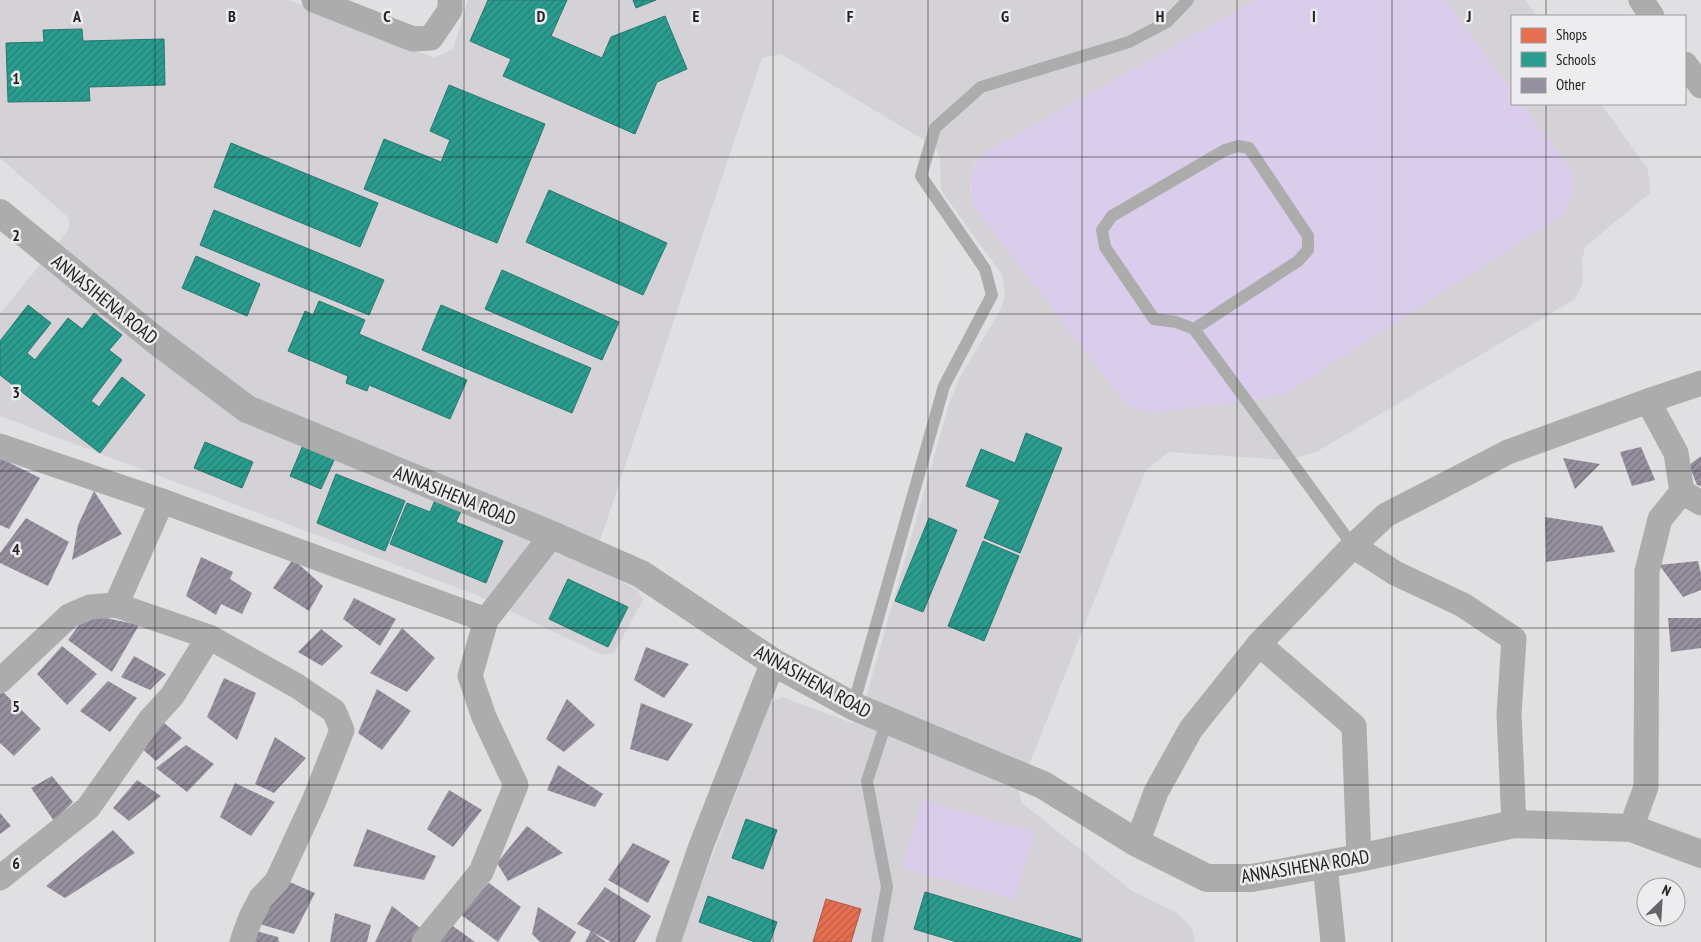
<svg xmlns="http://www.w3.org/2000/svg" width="1701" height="942" font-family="'PT Sans Narrow',sans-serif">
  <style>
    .built { fill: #d4d1d7 }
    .green { fill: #dacceb }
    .shops { fill: url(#shops-hatch); stroke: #ac5843 }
    .schools { fill: url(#schools-hatch); stroke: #28786f }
    .building { fill: url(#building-hatch) }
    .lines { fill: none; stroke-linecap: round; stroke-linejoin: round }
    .service { stroke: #acacac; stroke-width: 12 }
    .minor { stroke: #acacac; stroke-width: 25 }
    .tertiary { stroke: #acacac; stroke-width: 28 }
    .grid { fill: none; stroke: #222223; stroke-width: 1; stroke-opacity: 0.55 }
    .labels { text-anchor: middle; stroke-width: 5; stroke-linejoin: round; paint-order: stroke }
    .street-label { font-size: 19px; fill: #222223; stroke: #edecef }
    .grid-label { font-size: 16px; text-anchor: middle; font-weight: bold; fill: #222223; stroke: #edecef; stroke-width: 5; stroke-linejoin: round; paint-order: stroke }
  </style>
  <defs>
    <pattern id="shops-hatch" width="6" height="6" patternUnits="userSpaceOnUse" patternTransform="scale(1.25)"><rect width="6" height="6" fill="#e76f51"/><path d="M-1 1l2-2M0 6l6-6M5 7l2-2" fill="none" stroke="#bb5b43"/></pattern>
    <pattern id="schools-hatch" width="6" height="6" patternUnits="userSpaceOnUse" patternTransform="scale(1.25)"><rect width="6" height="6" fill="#2a9d8f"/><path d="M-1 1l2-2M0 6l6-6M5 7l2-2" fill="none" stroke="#248074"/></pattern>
    <pattern id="building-hatch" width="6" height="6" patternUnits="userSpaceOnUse" patternTransform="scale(1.25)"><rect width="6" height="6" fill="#968f9d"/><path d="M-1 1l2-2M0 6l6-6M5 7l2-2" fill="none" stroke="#7a7480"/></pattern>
  </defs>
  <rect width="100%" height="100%" fill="#e0dfe1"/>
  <!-- built -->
  <g class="built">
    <path d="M0,0H289L435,58L453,49L468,0H1256L984,153L975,165L970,186L973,205L1127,406L1574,173L1522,104H1601L1648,169L1650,193L1585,247L1582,260L1583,283L1575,299L1316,452L1287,460L1168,452L1146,470L1019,790L1021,802L1132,891L1177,913L1192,928L1195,942H680L770,703L782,697L852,723L860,719L949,404L959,379L1001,309L1005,295L1002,275L941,190L940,157L934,146L781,54L762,58L594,558L595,567L637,590L643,600L614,653L603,655L474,594L0,416V314L69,229V218L0,158Z"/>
    <path d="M1445,0H1525L1537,16H1512V91Z"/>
  </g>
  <!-- green -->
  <g class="green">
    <path d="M1256,0H1445L1512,91V104H1522L1574,173V193L1564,214L1287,393L1261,399L1152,413L1127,406L973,205C970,183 969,172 984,153Z"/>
    <path d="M922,800L1035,832L1015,900L903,868Z"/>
  </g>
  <!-- shops -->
  <path class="shops" d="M826,899L861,909L851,942H813Z"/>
  <!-- schools -->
  <g class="schools">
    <path d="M488,0H567L551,36L602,58L611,37L665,16L687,69L657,82L635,134L503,76L511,59L470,41Z"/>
    <path d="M633,0H656L636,8Z"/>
    <path d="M82,29L83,41L164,39L165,85L89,87L90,101L8,102L6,43L44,42L43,30Z"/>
    <path d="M449,85L545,124L497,243L364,189L384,139L441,162L450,140L430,131Z"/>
    <path d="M231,143L378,203L360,247L214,187Z"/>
    <path d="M549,190L667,243L643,295L526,242Z"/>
    <path d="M214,210L384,280L369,315L200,245Z"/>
    <path d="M196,256L260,284L247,316L182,288Z"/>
    <path d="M502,270L619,322L602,360L485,309Z"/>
    <path d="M319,301L365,320L359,334L467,380L450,419L369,385L367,391L346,383L348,376L288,351L305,311L313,315Z"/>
    <path d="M28,305L51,323L27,353L35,360L68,318L82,329L94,313L122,335L109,350L122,360L91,401L99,407L122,377L145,395L100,453L0,375V341Z"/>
    <path d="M441,305L591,368L572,413L422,350Z"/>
    <path d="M1026,433L1062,448L1020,553L984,538L1000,500L966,486L981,449L1015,463Z"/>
    <path d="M205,442L253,462L242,488L194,468Z"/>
    <path d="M303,445L335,458L321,489L290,476Z"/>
    <path d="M336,474L405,501L385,551L317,523Z"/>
    <path d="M435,500L461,511L456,522L503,541L486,583L390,544L407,503L430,512Z"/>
    <path d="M929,518L957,530L923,612L895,601Z"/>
    <path d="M983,541L1019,556L984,641L948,626Z"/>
    <path d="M568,579L628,607L608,647L549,619Z"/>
    <path d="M746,819L777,830L763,869L732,858Z"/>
    <path d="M925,892L1081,939L1080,942H957L914,929Z"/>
    <path d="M708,896L777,922L770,942H755L699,922Z"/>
  </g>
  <!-- building -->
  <g class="building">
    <path d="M1641,447L1655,480L1632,486L1620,452Z"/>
    <path d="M1701,456V486L1697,485L1689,465Z"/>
    <path d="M0,458L40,478L9,529L0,525Z"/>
    <path d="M1563,458L1600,464L1575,489Z"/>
    <path d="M94,491L122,534L72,560L78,525Z"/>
    <path d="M1545,517L1602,526L1615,552L1546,562Z"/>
    <path d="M26,518L69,542L48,586L0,563V553Z"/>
    <path d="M201,557L233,572L230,579L252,593L242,614L221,604L216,615L186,596Z"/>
    <path d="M293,559L323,586L309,611L273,588Z"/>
    <path d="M1698,561L1701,574V590L1683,597L1659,565Z"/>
    <path d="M354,598L396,619L380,646L343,619Z"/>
    <path d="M87,614L139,625L112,672L68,640Z"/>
    <path d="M1668,618H1701V648L1671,652Z"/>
    <path d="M402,628L435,658L407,692L370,673Z"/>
    <path d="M321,629L343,646L322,666L298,652Z"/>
    <path d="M62,646L97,674L67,705L37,674Z"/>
    <path d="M646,647L689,664L664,698L634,680Z"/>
    <path d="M134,656L166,674L150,690L121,677Z"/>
    <path d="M224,678L256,693L237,740L207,717Z"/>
    <path d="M108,681L137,698L110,732L80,711Z"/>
    <path d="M377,689L411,711L382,750L358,733Z"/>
    <path d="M3,692L41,729L14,756L0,743V694Z"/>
    <path d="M567,699L595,725L564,752L546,739Z"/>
    <path d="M641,703L693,724L668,761L630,749Z"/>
    <path d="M163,722L182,738L156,761L140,747Z"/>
    <path d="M275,737L306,758L274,793L255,784Z"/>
    <path d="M186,745L214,764L187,792L156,768Z"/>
    <path d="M558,765L603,794L595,807L547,790Z"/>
    <path d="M52,776L73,802L54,821L31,788Z"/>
    <path d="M137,780L161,796L129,821L113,808Z"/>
    <path d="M235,783L275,802L251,836L220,817Z"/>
    <path d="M449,790L482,810L453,847L427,829Z"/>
    <path d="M0,813L11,826L0,834Z"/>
    <path d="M527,826L563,853L508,881L497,863Z"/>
    <path d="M367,829L436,856L424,880L353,866Z"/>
    <path d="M113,830L135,853L65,898L46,886Z"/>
    <path d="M633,843L670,861L648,903L608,880Z"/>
    <path d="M285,880L315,893L294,934L252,922Z"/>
    <path d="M489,883L521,907L498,942L460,914Z"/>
    <path d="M605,887L651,916L635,942H611L577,924Z"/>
    <path d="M392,906L423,930L414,942H375Z"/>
    <path d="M538,907L576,932L570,942H540L532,934Z"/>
    <path d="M335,913L371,925L367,942H330Z"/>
    <path d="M450,924L475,942H438Z"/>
    <path d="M248,929L278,937L279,942H246Z"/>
    <path d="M591,931L606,942H585Z"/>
  </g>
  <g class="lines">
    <!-- service -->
    <g class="service">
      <path d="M1194,329L1298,261L1308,250V236L1249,148L1238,146L1225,150L1112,216L1102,230L1105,247L1154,319L1176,322L1194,329L1353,546"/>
      <path d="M853,706L944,386L992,295L985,269L921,176L935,128L981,87L1129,42L1167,22L1188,0"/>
      <path d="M877,942L887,887L867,781L887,720"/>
    </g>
    <!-- minor -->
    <g class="minor">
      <path d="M314,0L413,39L431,38L450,10V0"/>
      <path d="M1641,0L1652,16"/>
      <path d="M1685,64L1701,86"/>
      <path d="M0,446L162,501L116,605L209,637L297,686L334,711L342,730L314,801L277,881L261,898L251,917L242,942"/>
      <path d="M1682,492L1701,503"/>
      <path d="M162,501L486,620"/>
      <path d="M1353,546L1395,573L1463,605L1514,639L1509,714L1514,824"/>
      <path d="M1259,644L1354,726L1359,858"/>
      <path d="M0,681L69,616L90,607L116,605"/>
      <path d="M1631,828L1646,787L1647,571L1660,519L1682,492L1676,453L1648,401"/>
      <path d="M1137,843L1156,792L1191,729L1259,644L1353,546L1386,515L1508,452L1648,401L1701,383"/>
      <path d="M1325,865L1333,942"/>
      <path d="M0,878L88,808L150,720L172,696L209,637"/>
      <path d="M424,942L481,872L516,785L484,717L470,676L486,620L552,535"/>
      <path d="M668,942L701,846L773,662"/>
    </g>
    <!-- tertiary -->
    <path class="tertiary" d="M0,213L154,339L247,409L552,535L641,574L773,662L853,706L1043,785L1137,843L1207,878H1252L1359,858L1514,824L1631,828L1701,854"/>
  </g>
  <!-- grid -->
  <path class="grid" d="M155,0V942M309,0V942M464,0V942M619,0V942M773,0V942M928,0V942M1082,0V942M1237,0V942M1392,0V942M1546,0V16M1546,104V942M0,157H1701M0,314H1701M0,471H1701M0,628H1701M0,785H1701"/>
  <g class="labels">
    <!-- street labels -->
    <g class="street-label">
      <text transform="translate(105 299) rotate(39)" y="7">ANNASIHENA ROAD</text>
      <text transform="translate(455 495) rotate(22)" y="7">ANNASIHENA ROAD</text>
      <text transform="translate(813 681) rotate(29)" y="7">ANNASIHENA ROAD</text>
      <text transform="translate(1305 866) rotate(-9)" y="7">ANNASIHENA ROAD</text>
    </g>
  </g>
  <g class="grid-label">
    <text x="77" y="22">A</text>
    <text x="232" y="22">B</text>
    <text x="387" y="22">C</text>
    <text x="541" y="22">D</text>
    <text x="696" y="22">E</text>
    <text x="850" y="22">F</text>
    <text x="1005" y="22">G</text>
    <text x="1160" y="22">H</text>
    <text x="1314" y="22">I</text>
    <text x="1469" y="22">J</text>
    <text x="16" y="84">1</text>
    <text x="16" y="241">2</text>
    <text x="16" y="398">3</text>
    <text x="16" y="555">4</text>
    <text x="16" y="712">5</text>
    <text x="16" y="869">6</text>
  </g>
  <!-- legend -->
  <rect x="1511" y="15" width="175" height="90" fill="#edecef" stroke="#9c9b9d"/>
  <rect x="1521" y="28" width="25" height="15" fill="#e76f51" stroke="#9c9b9d"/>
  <text x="1556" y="40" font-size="15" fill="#222223">Shops</text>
  <rect x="1521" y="52" width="25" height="15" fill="#2a9d8f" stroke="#9c9b9d"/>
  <text x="1556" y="65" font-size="15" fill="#222223">Schools</text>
  <rect x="1521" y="78" width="25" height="15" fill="#968f9d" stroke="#9c9b9d"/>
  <text x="1556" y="90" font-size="15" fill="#222223">Other</text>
  <!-- north arrow -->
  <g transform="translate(1661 902) rotate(25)"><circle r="24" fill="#edecef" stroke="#9c9b9d"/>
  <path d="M0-4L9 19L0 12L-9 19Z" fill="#646466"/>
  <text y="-8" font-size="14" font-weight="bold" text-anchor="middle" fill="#222223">N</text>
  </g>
</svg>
